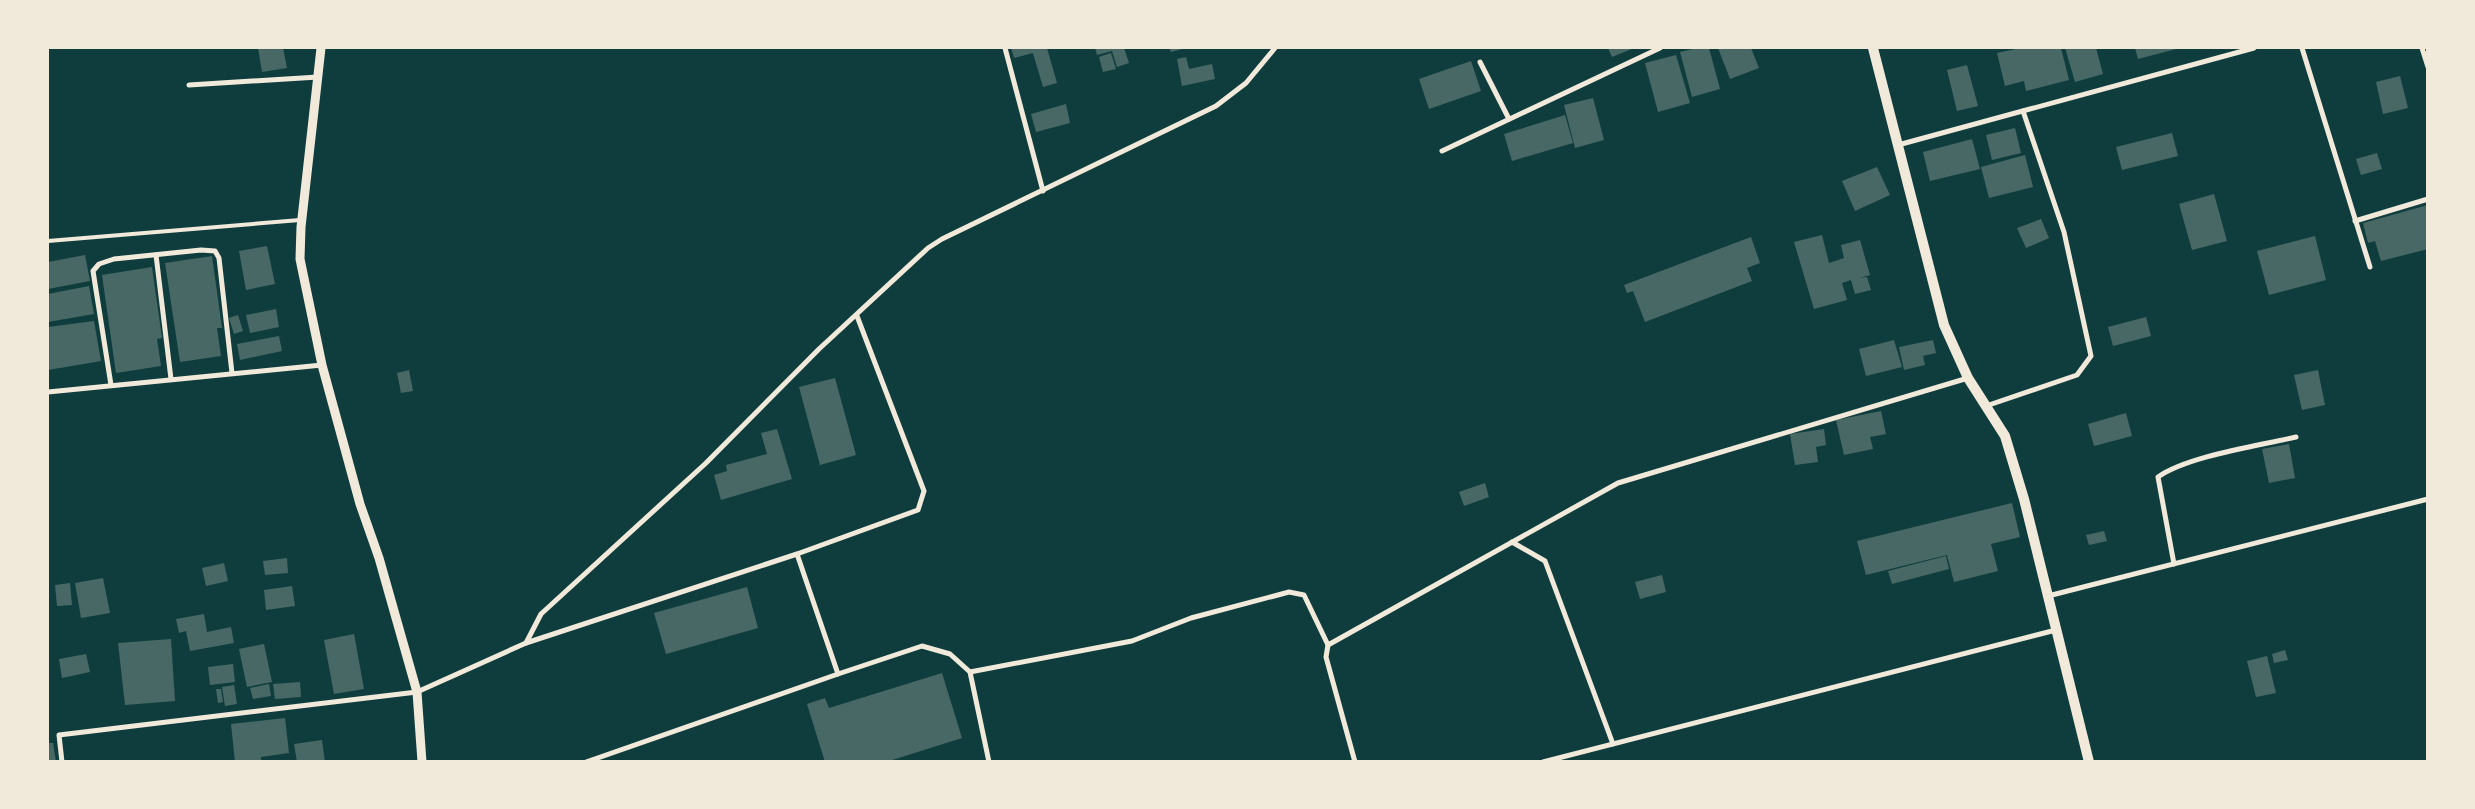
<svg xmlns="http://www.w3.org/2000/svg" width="2475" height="809" font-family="Manrope,sans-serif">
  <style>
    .building { fill: #486865 }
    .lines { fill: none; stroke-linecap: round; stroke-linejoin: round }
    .service { stroke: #f1e9da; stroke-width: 4 }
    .minor { stroke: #f1e9da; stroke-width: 5 }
    .tertiary { stroke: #f1e9da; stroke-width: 9 }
    .secondary { stroke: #f1e9da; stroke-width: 10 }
  </style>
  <rect width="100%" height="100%" fill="#0f3d3e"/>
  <!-- building -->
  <g class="building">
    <path d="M258,48H283L287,68L262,72Z"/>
    <path d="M1011,48H1047L1057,83L1043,87L1033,53L1014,58Z"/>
    <path d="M1095,48H1124L1129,63L1117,67L1112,51L1097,55Z"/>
    <path d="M1169,48H1186L1171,52Z"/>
    <path d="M1608,48H1634L1612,57Z"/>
    <path d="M1697,48H1709L1720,89L1692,97L1680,52Z"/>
    <path d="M1718,48H1751L1759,68L1730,79Z"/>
    <path d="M2021,48H2061L2069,80L2026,91L2024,81L2005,86L1997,53Z"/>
    <path d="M2065,48H2096L2103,74L2075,82Z"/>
    <path d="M2135,48H2180L2138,59Z"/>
    <path d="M1111,53L1116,69L1103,72L1099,57Z"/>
    <path d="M1676,55L1690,103L1658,112L1645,63Z"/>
    <path d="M1186,57L1189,69L1212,64L1215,79L1182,86L1177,59Z"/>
    <path d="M1471,61L1481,91L1429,109L1419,79Z"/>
    <path d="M1967,65L1978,106L1957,111L1947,70Z"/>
    <path d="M2400,76L2408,108L2383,114L2376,82Z"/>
    <path d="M1593,98L1604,140L1575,148L1564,105Z"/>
    <path d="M1066,104L1070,123L1036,132L1031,114Z"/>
    <path d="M1565,115L1573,143L1512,161L1504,134Z"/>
    <path d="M2015,128L2021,153L1992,160L1986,135Z"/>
    <path d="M2172,133L2178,156L2122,170L2116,147Z"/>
    <path d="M1972,139L1980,169L1930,181L1923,152Z"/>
    <path d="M2377,153L2382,169L2361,175L2356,159Z"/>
    <path d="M2025,155L2033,187L1989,198L1981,167Z"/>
    <path d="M1877,167L1890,195L1855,211L1842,181Z"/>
    <path d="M2214,194L2227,241L2192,250L2179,204Z"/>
    <path d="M2428,205V249L2381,261L2375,241L2368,243L2363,223Z"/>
    <path d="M2041,219L2049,238L2026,248L2017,228Z"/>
    <path d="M1822,235L1829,263L1844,258L1841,245L1860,240L1870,275L1859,278L1867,277L1871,290L1855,294L1851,280L1842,283L1847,300L1814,309L1794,242Z"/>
    <path d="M2315,236L2326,280L2269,295L2257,251Z"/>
    <path d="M1751,237L1760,263L1747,268L1752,281L1645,322L1633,291L1627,293L1624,285Z"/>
    <path d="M267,246L275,284L246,290L239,251Z"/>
    <path d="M85,255L90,281L48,289V262Z"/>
    <path d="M212,256L222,328H217L221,356L180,362L165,263Z"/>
    <path d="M152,267L162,338L157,339L161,366L116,373L102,275Z"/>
    <path d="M89,286L94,314L48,322V294Z"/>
    <path d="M276,309L279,327L250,333L246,315Z"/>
    <path d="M238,315L243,331L234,334L229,318Z"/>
    <path d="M2146,317L2151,336L2113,346L2108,327Z"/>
    <path d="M94,321L101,361L48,370V327Z"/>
    <path d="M279,336L282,351L240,360L237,344Z"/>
    <path d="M1894,340L1902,367L1866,376L1859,349Z"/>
    <path d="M1933,340L1936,353L1923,356L1925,365L1904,370L1899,347Z"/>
    <path d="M409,370L413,391L401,393L397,373Z"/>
    <path d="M2318,370L2325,405L2302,410L2294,375Z"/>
    <path d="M835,378L856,455L820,465L799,387Z"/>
    <path d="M1881,411L1886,434L1870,437L1873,449L1844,455L1836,420Z"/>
    <path d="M2126,413L2132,436L2094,446L2088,424Z"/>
    <path d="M777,429L792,479L721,500L714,475L727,471L726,465L767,454L761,433Z"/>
    <path d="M1824,429L1826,445L1816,447L1818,462L1795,465L1790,434Z"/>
    <path d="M2289,444L2295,478L2269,483L2262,449Z"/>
    <path d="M1485,483L1489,497L1464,506L1459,492Z"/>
    <path d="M2012,503L2020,537L1991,544L1998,571L1954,582L1947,555L1866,575L1857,541Z"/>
    <path d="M2104,531L2107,541L2089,545L2086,535Z"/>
    <path d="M1946,556L1949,569L1892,584L1888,571Z"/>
    <path d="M287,558L288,573L265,575L263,561Z"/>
    <path d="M224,563L228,581L206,586L202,568Z"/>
    <path d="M1662,575L1666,592L1640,599L1635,582Z"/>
    <path d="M103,578L110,613L81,618L75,583Z"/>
    <path d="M70,583L72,605L57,606L55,585Z"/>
    <path d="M292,586L295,606L266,610L264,590Z"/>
    <path d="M747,587L758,628L666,654L654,613Z"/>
    <path d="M204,614L207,632L231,627L234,643L190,651L186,631L179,633L176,619Z"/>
    <path d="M354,634L364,689L334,694L324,640Z"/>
    <path d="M171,639L175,701L125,705L118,643Z"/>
    <path d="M264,644L272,682L247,687L239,649Z"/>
    <path d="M2285,650L2288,660L2274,663L2272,654Z"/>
    <path d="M86,654L90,672L62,678L59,659Z"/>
    <path d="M2267,656L2276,693L2256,697L2247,661Z"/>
    <path d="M233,664L235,682L210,685L208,667Z"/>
    <path d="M942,673L962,738L886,762H825L807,704L825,698L829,708Z"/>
    <path d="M300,682L301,697L275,699L273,684Z"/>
    <path d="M269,684L271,696L253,699L250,688Z"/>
    <path d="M234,685L237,704L225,706L222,687Z"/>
    <path d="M216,689H221L223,702L218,703Z"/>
    <path d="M285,718L289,753L261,757V762H235L231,724Z"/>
    <path d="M322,740L325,762H297L294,744Z"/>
    <path d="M48,743H53L56,762H48Z"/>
  </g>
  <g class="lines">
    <!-- service -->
    <path class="service" d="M48,241L300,220"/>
    <!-- minor -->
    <g class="minor">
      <path d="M1005,48L1043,191"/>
      <path d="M2302,48L2370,267"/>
      <path d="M2422,48L2428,67"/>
      <path d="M1480,62L1509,119"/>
      <path d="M189,85L318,77"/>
      <path d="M1898,145L2254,48"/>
      <path d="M1442,151L1660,48"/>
      <path d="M2355,221L2428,199"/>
      <path d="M156,255L171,379"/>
      <path d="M111,385L93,271L99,264L114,259L201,250L215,251L219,258L232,373"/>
      <path d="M48,392L322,365"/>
      <path d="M1986,406L2077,375L2091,356L2064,232L2023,111"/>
      <path d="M1512,542L1545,561L1613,744"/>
      <path d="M2174,564L2158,477C2188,456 2258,446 2296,437"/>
      <path d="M2048,596L2428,499"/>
      <path d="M526,643L797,554L918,510L924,491L857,316"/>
      <path d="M1328,645L1618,483L1968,378"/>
      <path d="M970,672L1132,641L1191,618L1289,592L1304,595L1328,645L1326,657L1355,762"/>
      <path d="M838,674L922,646L950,654L970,672L989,762"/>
      <path d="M62,762L59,735L417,692L526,643L541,614L706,463L819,349L928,248L942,239L1216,106L1246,83L1275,48"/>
      <path d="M586,762L838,674L797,554"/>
      <path d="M1543,762L2056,630"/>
    </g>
    <!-- tertiary -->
    <path class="tertiary" d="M321,48L301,227L300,259L322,365L360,504L379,558L417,692L422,762"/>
    <!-- secondary -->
    <path class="secondary" d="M1873,48L1944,325L1968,378L2005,436L2024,499L2089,762"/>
  </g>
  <!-- border -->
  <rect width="2475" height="809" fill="none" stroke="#f1e9da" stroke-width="98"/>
</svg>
